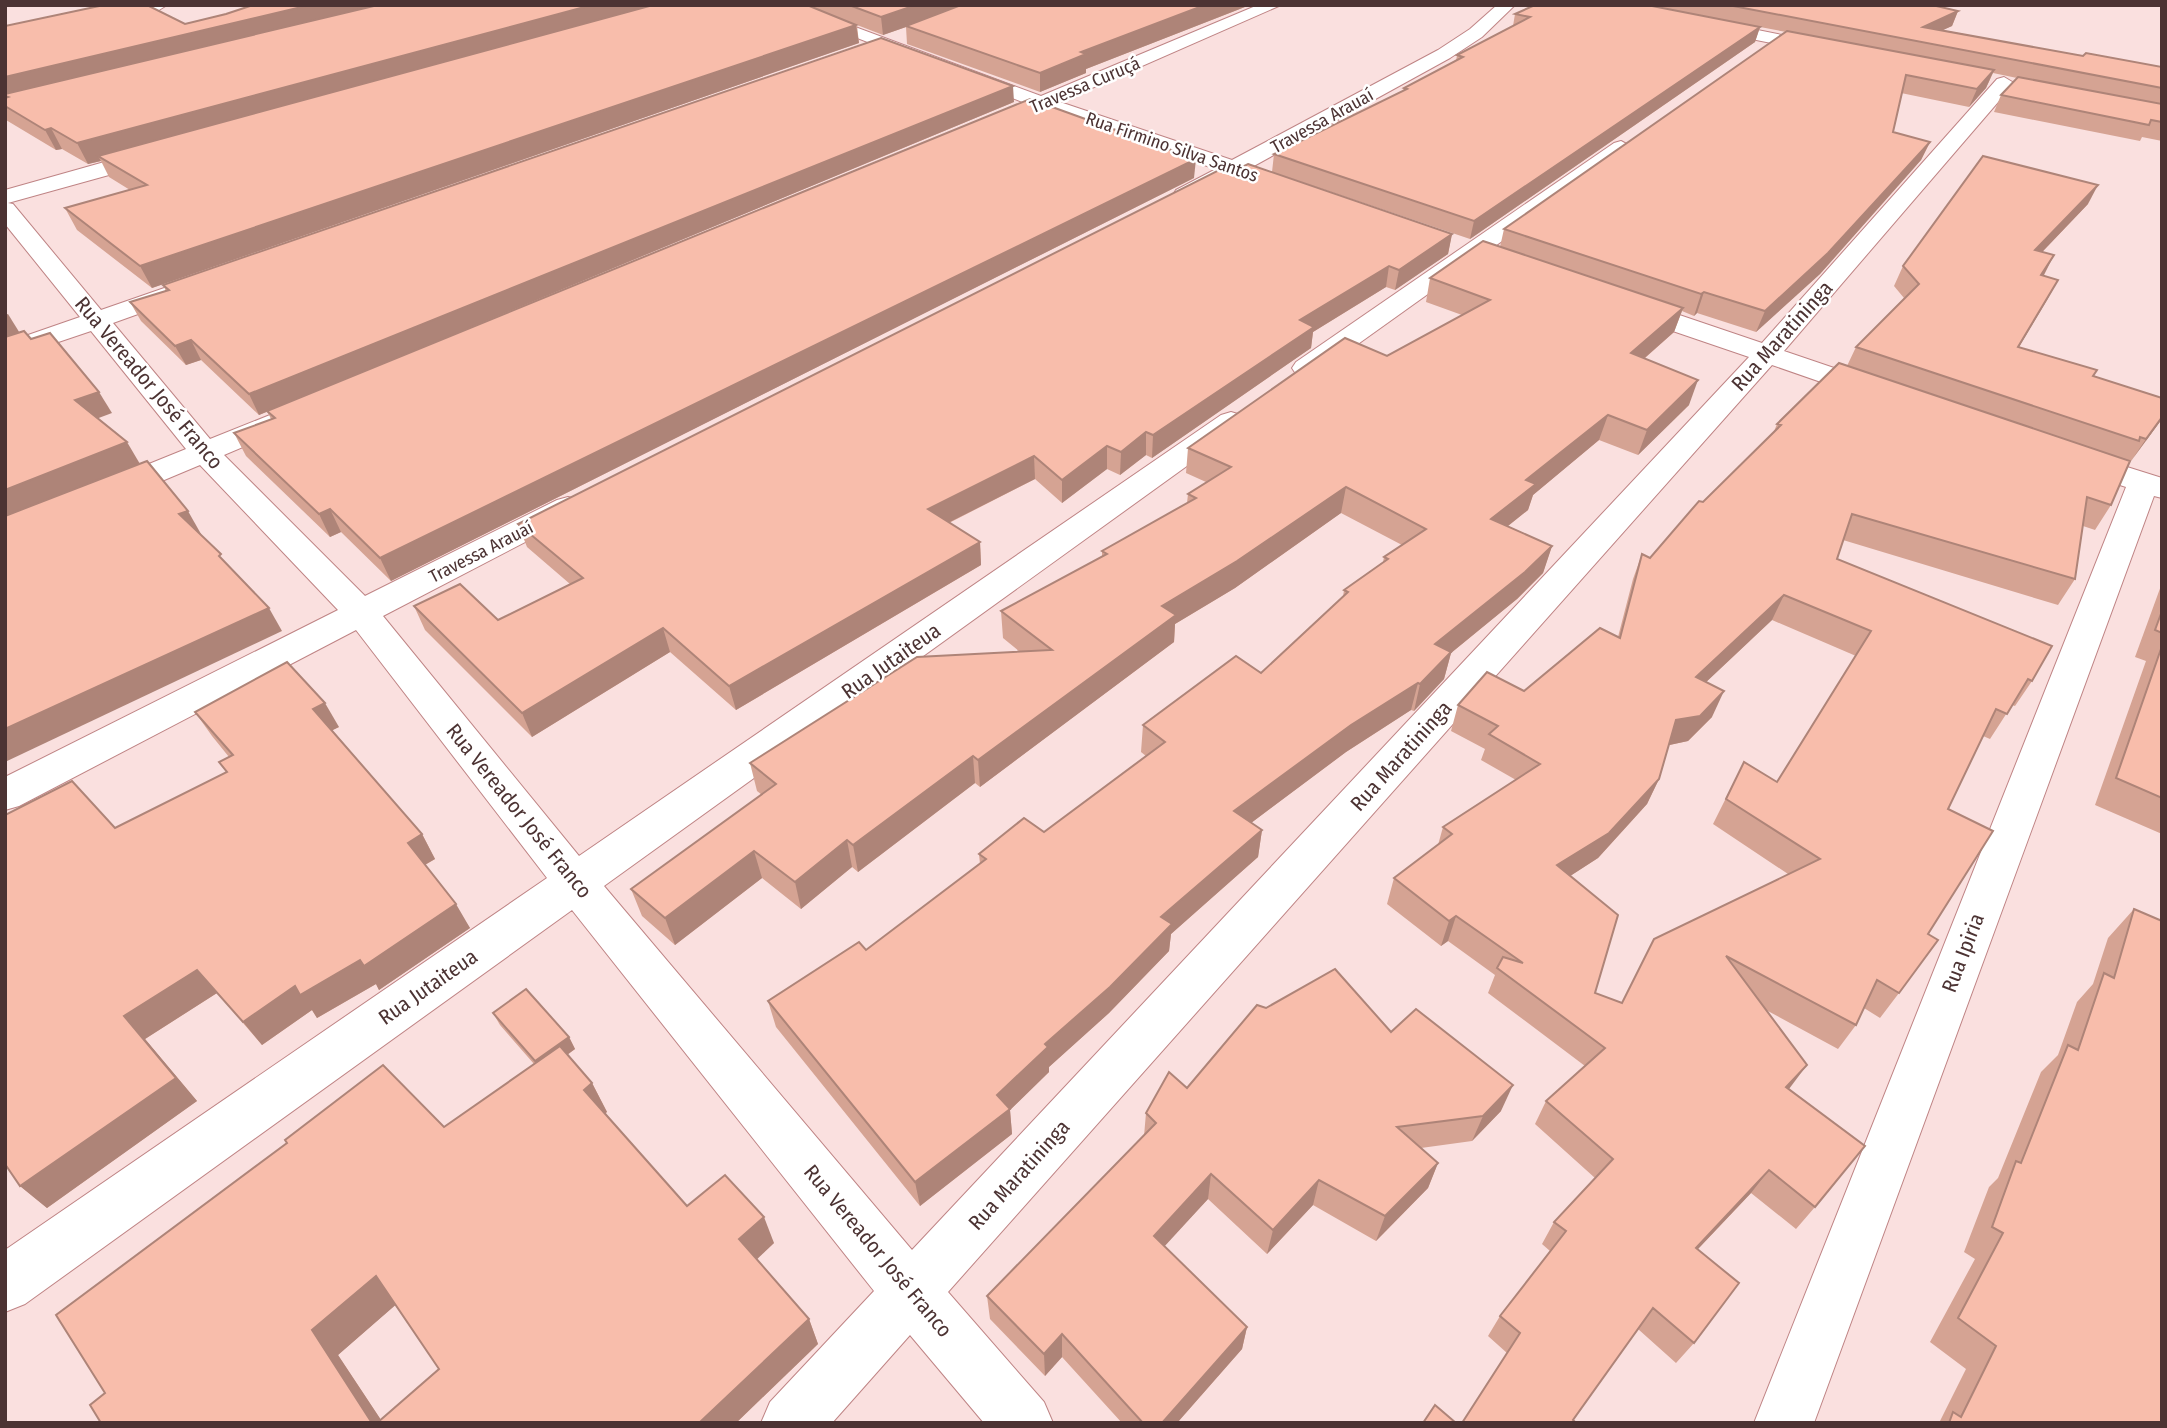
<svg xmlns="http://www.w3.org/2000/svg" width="2167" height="1428" font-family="'Fira Sans Condensed',sans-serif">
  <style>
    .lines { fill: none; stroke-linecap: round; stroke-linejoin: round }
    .minor-casing { stroke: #bf8485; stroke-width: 2 }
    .minor { fill: #fff; fill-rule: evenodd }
    .wall { fill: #d5a393; fill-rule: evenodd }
    .shaded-wall { fill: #ae8478 }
    .building { fill: #f8bdab; stroke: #ae8478; stroke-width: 2; fill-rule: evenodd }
    .labels { text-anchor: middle; stroke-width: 5; stroke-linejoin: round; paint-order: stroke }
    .far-street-label { font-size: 18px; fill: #4c3333; stroke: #fff }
    .street-label { font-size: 21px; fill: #4c3333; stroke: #fff }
  </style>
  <rect width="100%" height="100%" fill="#fae0df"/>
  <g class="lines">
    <defs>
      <g id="minor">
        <path d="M135,5H167L159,10L5,44V34Z"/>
        <path d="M772,5H796L1041,96L1258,5H1281L1060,102L1232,160L1438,50L1470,29L1497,5H1515L1482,37L1450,58L1252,167L1260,173L1257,178L1249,180L1236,176L1184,202L1173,195L1176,190L1216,169L1042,110L1025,111L1022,107L1025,103Z"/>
        <path d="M1598,5H1633L1827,44L1836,49L1827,54L1606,10Z"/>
        <path d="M2004,77L2014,83L2011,87L1784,351L1887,386L1891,392L1887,398L1877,401L1867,398L1772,365L948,1292L1044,1402L1053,1423H984L910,1335L832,1423H761L770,1402L874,1291L572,910L25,1304L5,1312V1250L547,878L356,630L19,806L5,810V777L338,610L200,465L119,499L108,501L97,499L92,492L97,485L186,449L91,331L5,360V343L80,317L5,224V190L147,150H163L166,155L163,160L8,203L13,204L101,310L173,285H191L195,290L191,295L113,323L210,439L275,413L285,410L295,413L300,419L295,425L224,455L365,596L557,500L568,497L579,500L584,507L579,514L383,616L579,856L1221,415L1231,412L1241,415L1246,421L1241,427L604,886L912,1250L1749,357L1620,313L1616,307L1620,301H1638L1762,343L1997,79Z"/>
        <path d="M1621,141L1632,147L1628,151L1316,374H1296L1292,368L1296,362L1614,143Z"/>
        <path d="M2073,450L2162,478V498L2154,496L1814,1423H1754L2126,487L2062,466L2058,459L2062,452Z"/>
      </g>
    </defs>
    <!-- minor casing -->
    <use href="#minor" class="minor-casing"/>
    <!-- minor -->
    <use href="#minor" class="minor"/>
  </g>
  <!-- wall -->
  <g class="wall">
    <path d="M253,5H1250L1086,69V73L1040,92L907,44L906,27L883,35L857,25L859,43L152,288L77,230L65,208L130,190L109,177L101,161L88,164L62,149L56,150L6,120L5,26L185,24L226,14Z"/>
    <path d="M1648,5H1932L1958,11L1952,26L1942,30L2083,56L2162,67V141L2142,137L2140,141L1994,112L2001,95L2017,78L1993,73L1986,88L1969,107L1901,93L1893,132L1930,142L1921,160L1820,274L1756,332L1697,313L1694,316L1682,311L1674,332L1645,358L1689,405L1638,455L1599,440L1533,495L1528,510L1508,526L1552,546L1543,573L1517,599L1451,653L1444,679L1414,711L1411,710L1346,752L1251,823L1262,830L1258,857L1171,934L1169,951L1109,1013L1049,1067V1072L1010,1110L1012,1134L920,1206L776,1027L768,1001L866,950L980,864L979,854L1044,832L1146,756L1141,752L1143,725L1261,673L1343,597L1344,590L1383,562L1384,557L1402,545L1341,513L1235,588L1175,624L1174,642L980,787L975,783L858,872L852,867L801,909L762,878L675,945L642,916L631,889L762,795L757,791L750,763L1020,652L1003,638L1001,611L1102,557V551L1187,503L1188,494L1206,482L1186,473L1188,448L1387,356L1462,315L1426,302L1430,278L1500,247L1504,229L1786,32L1760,27L1755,42L1470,239L1272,172L1274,154L1403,91L1404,88L1456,61L1457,55L1513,26L1515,14Z"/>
    <path d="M1014,102L259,415L201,360L186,365L141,321L130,302L166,291L163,285Z"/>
    <path d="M1232,172L1452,234L1448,254L1395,290L1386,287L1313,332L1311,348L1152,458L1146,455L1120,475L1107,469L1062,503L1035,479L949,523L980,542L981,565L736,710L670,652L532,737L425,630L414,606L498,620L570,584L527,547L518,524Z"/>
    <path d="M1194,178L391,581L341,532L330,537L246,456L234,433L271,419L267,411Z"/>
    <path d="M2088,204L2042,252L2043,276L2058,280L2019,347L2094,376L2162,398V419L2131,461L2126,460L2111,505L2095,530L2083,526L2075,579L2058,605L1843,540L1837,559L2032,681L2015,706L2012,705L1990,739L1983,736L1948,809L1928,934L1899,993L1880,1018L1864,1008L1856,1025L1838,1049L1766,1010L1789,1089L1815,1207L1796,1229L1751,1193L1698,1249L1694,1343L1676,1363L1638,1329L1507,1353L1488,1336L1500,1316L1550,1251L1542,1244L1554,1222L1595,1178L1535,1124L1546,1101L1585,1066L1488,993L1495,975L1448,941L1441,946L1387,904L1394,878L1438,845L1443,827L1516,780L1481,760L1485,749L1451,731L1458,705L1524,691L1618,637L1633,579L1642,554L1650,558L1703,502L1773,434L1777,424L1847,366L1856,347L1904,298L1894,286L1903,266ZM1772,620L1856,656L1777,782L1744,762L1713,824L1788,874L1621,1003L1595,993L1570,876L1598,858L1647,804L1659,779L1669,745L1688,741L1712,717L1706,682Z"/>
    <path d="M2162,583V834L2095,805L2146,661L2135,657Z"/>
    <path d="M195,712L339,727L332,730L422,834L435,859L425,865L470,928L379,990L376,984L317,1018L312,1010L262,1045L217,993L145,1039L197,1101L47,1208L20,1186L115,828L226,772L219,762L229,757L212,736Z"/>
    <path d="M2134,909L2162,1423H1939L1966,1369L1930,1342L1975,1259L1964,1252L1989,1187L1998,1178L2041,1072L2058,1055L2077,1002L2093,984L2108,938Z"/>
    <path d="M1266,1008L1391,1032L1501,1111L1472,1141L1421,1148L1438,1163L1428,1188L1376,1241L1313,1205L1267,1254L1208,1199L1164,1246L1247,1327L1242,1349L1177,1423H1122L1062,1357L1045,1376L990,1319L987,1296L1144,1136L1146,1113L1187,1088Z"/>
    <path d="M493,1013L569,1037L575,1049L567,1055L592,1083L607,1112L605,1113L687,1206L774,1243L756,1259L809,1319L818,1344L736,1423H101L444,1127L534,1064L500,1025ZM395,1305L439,1369L381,1420L338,1355Z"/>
  </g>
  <!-- shaded-wall -->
  <g class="shaded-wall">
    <path d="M310,5H390L5,96V77Z"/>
    <path d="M592,5H660L98,156L101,161L88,164L77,143Z"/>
    <path d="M916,5H967L906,26V27L883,35L881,17Z"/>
    <path d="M1205,5H1250L1086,69V73L1040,92V73L1081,52Z"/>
    <path d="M1958,11L1952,26L1917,42L1923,27Z"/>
    <path d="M856,25L859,43L152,288L140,266Z"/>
    <path d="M1760,27L1755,42L1470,239L1474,221Z"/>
    <path d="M1994,70L1986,88L1969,107L1977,89Z"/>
    <path d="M1013,86L1014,102L259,415L249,394Z"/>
    <path d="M51,128L62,149L56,150L45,130Z"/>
    <path d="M1930,142L1921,160L1820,274L1756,332L1765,311Z"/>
    <path d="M1196,159L1194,178L391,581L380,558Z"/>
    <path d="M2098,185L2088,204L2025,270L2035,250Z"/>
    <path d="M1452,234L1448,254L1395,290L1399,270Z"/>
    <path d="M2054,255L2044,275L2030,295L2041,275Z"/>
    <path d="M1389,266L1386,287L1313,332L1311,348L1152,458L1153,435L1300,320Z"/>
    <path d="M2058,280L2047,300L2006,368L2018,347Z"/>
    <path d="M1704,292L1697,313L1694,316L1701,294Z"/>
    <path d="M1683,308L1674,332L1623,377L1631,353Z"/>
    <path d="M8,314L21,335L5,341V315Z"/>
    <path d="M191,340L201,360L186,365L175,346Z"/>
    <path d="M1698,380L1689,405L1638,455L1647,430Z"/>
    <path d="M99,392L112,413L88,422L75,400Z"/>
    <path d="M1608,415L1599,440L1533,495L1528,510L1484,545L1491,519L1526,480Z"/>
    <path d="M2162,417V419L2131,461L2146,439Z"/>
    <path d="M1146,432V455L1120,475L1121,452Z"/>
    <path d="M127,442L140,464L5,519V490Z"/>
    <path d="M1107,446V469L1062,503V480Z"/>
    <path d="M1034,456L1035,479L930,532L928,509Z"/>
    <path d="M1346,487L1341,513L1235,588L1175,624L1174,642L980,787L978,760L1162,606Z"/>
    <path d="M330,509L341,532L330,537L319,514Z"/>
    <path d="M188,511L201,534L192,537L179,514Z"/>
    <path d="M980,542L981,565L736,710L729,686Z"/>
    <path d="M1552,546L1543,573L1517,599L1451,653L1444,679L1414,711L1420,684L1435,644Z"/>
    <path d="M1784,595L1772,620L1685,702L1696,677Z"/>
    <path d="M269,608L282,631L5,762V729Z"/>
    <path d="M663,628L670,652L532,737L522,713Z"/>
    <path d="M1418,683L1411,710L1346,752L1231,838L1234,811L1351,725Z"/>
    <path d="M1724,691L1712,717L1688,741L1665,746L1676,720Z"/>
    <path d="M325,703L339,727L327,733L313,709Z"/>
    <path d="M973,756L975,783L858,872L853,845Z"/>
    <path d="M1659,779L1647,804L1598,858L1547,891L1557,865Z"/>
    <path d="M1262,830L1258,857L1171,934L1169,951L1109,1013L1049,1067V1072L1010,1110L1012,1134L920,1206L915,1182L1045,1044L1161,917Z"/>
    <path d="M422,834L435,859L421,867L408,843Z"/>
    <path d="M847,840L852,867L801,909L795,882Z"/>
    <path d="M754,851L762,878L675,945L665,918Z"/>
    <path d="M456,904L470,928L379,990L376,984L317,1018L312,1010L262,1045L243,1022L295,986Z"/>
    <path d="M1456,916L1448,941L1441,946L1449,921Z"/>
    <path d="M197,970L217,993L145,1039L197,1101L47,1208L20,1186L124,1016Z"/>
    <path d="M569,1037L575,1049L542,1073L535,1061Z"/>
    <path d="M1807,1065L1789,1089L1786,1087Z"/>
    <path d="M592,1083L607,1112L599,1118L584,1090Z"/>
    <path d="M1513,1085L1501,1111L1472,1141L1483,1116Z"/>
    <path d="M1438,1163L1428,1188L1376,1241L1385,1216Z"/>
    <path d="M1769,1170L1751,1193L1679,1269L1696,1248Z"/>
    <path d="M1211,1174L1208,1199L1152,1260L1154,1236Z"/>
    <path d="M1319,1180L1313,1205L1267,1254L1273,1230Z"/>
    <path d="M764,1217L774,1243L750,1266L739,1239Z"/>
    <path d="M376,1276L399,1302L338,1355L383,1423H372L312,1330Z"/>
    <path d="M809,1319L818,1344L736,1423H699Z"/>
    <path d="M1247,1327L1242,1349L1177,1423H1162Z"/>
    <path d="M1062,1334V1357L1045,1376L1044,1354Z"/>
  </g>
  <!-- building -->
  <g class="building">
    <path d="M104,5H147L185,24L226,14L253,5H310L5,77V26Z"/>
    <path d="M378,5H592L77,143L51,128L45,130L5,106V98L8,97L5,96V94Z"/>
    <path d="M653,5H807L856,25L140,266L65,208L147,185L98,156Z"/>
    <path d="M849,5H916L881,17Z"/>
    <path d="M961,5H1205L1081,52L1086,54L1040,73L906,26Z"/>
    <path d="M1535,5H1647L1760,27L1474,221L1274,154L1407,89L1404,88L1463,57L1457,55L1530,17L1515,14Z"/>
    <path d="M1728,5H1932L1958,11L1923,27L2083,56L2086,53L2162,67V88Z"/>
    <path d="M1787,31L1994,70L1977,89L1906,75L1893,132L1930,142L1828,253L1765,311L1704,292L1701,294L1504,229Z"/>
    <path d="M881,38L1013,86L249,394L191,340L175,346L130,302L169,290L163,285Z"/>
    <path d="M2018,77L2162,104V122L2151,120L2149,125L2001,95Z"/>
    <path d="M1030,99L1196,159L380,558L330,509L319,514L234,433L275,418L267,411Z"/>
    <path d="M1983,156L2098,185L2035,250L2054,255L2041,275L2058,280L2018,347L2097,370L2093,376L2162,398V417L2146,439L2140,437L2139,441L1856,347L1919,284L1903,266Z"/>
    <path d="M1248,164L1452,234L1399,270L1389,266L1300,320L1314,327L1153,435L1146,432L1121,452L1107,446L1062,480L1034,456L928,509L980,542L729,686L663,628L522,713L414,606L460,584L498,620L583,578L518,524L1223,168L1232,172Z"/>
    <path d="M1483,241L1683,308L1631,353L1698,380L1647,430L1608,415L1526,480L1536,484L1491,519L1552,546L1525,572L1435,644L1451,652L1420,684L1418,683L1351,725L1234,811L1262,830L1161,917L1172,924L1110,987L1045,1044L1048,1047L997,1095L1010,1109L915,1182L768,1001L859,942L866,950L986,859L979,854L1024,818L1044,832L1165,742L1143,725L1236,656L1261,673L1348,592L1344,590L1388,559L1384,557L1426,529L1346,487L1237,561L1162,606L1176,615L978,760L973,756L853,845L847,840L795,882L754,851L665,918L631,889L776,784L750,763L917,657L1052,650L1001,611L1107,554L1102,551L1196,498L1188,494L1231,467L1188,448L1345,338L1387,356L1490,300L1430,278Z"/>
    <path d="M24,331L31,339L50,333L99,392L75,400L127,442L5,490V337Z"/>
    <path d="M1839,363L2130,461L2111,505L2087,497L2075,579L1852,514L1837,559L2052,646L2032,681L2028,679L2007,714L1996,709L1948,809L1993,831L1928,934L1938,940L1899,993L1877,980L1856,1025L1726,956L1807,1065L1786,1087L1865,1146L1815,1207L1769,1170L1696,1248L1739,1283L1694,1343L1653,1308L1573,1420L1576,1423H1462L1520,1333L1500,1316L1566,1231L1554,1222L1613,1159L1546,1101L1605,1048L1497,968L1503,957L1523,963L1456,916L1449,921L1394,878L1452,834L1443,827L1540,764L1489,734L1498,726L1458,705L1487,672L1524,691L1600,628L1620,638L1642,554L1650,558L1699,501L1703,502L1781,425L1777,424ZM1784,595L1871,631L1777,782L1744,762L1726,799L1820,859L1654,939L1622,1003L1595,993L1618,915L1557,865L1609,833L1659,779L1676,720L1700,716L1724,691L1696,677Z"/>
    <path d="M147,461L188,511L179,514L221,554L219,556L269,608L5,729V516Z"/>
    <path d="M2162,611V633L2155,630Z"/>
    <path d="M2162,646V798L2116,778Z"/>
    <path d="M287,662L325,703L313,709L422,834L408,843L456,904L364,966L360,960L300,995L295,986L243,1022L197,970L124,1016L176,1078L20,1186L5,1164V815L72,781L115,828L227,772L219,762L233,755L195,712Z"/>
    <path d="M2134,909L2162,921V1423H1949L1953,1412L1961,1417L1996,1346L1958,1318L2003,1233L1992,1227L2016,1161L2021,1163L2068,1045L2078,1050L2104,973L2114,978Z"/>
    <path d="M1335,969L1391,1032L1416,1009L1513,1085L1483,1116L1397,1127L1438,1163L1385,1216L1319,1180L1273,1230L1211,1174L1154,1236L1247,1327L1162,1423H1143L1062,1334L1044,1354L987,1296L1156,1123L1146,1113L1169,1072L1187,1088L1257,1005L1266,1008Z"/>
    <path d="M526,989L569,1037L535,1061L493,1013Z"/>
    <path d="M560,1046L592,1083L584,1090L687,1206L725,1175L764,1217L739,1239L809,1319L699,1423H377L439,1369L376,1276L312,1330L372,1423H101L90,1405L105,1393L56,1315L287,1143L285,1140L383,1065L444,1127Z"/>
    <path d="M1435,1405L1456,1423H1423Z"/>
  </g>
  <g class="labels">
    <!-- far-street labels -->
    <g class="far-street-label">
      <text transform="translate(1085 85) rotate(-23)" y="6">Travessa Curuçá</text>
      <text transform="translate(1322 121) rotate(-29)" y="6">Travessa Arauaí</text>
      <text transform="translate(1172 147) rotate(19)" y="6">Rua Firmino Silva Santos</text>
      <text transform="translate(481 552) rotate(-27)" y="6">Travessa Arauaí</text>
    </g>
    <!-- street labels -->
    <g class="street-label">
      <text transform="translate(1782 336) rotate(-48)" y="7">Rua Maratininga</text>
      <text transform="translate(149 383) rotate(50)" y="7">Rua Vereador José Franco</text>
      <text transform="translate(891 661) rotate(-35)" y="7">Rua Jutaiteua</text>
      <text transform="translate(1401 756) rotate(-48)" y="7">Rua Maratininga</text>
      <text transform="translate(519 811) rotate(51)" y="7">Rua Vereador José Franco</text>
      <text transform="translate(1963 953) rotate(-69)" y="7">Rua Ipiria</text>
      <text transform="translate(428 987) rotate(-35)" y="7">Rua Jutaiteua</text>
      <text transform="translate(1019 1175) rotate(-48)" y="7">Rua Maratininga</text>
      <text transform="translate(878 1251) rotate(50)" y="7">Rua Vereador José Franco</text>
    </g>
  </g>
  <!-- border -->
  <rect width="2167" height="1428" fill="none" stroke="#4c3333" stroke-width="14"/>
</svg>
